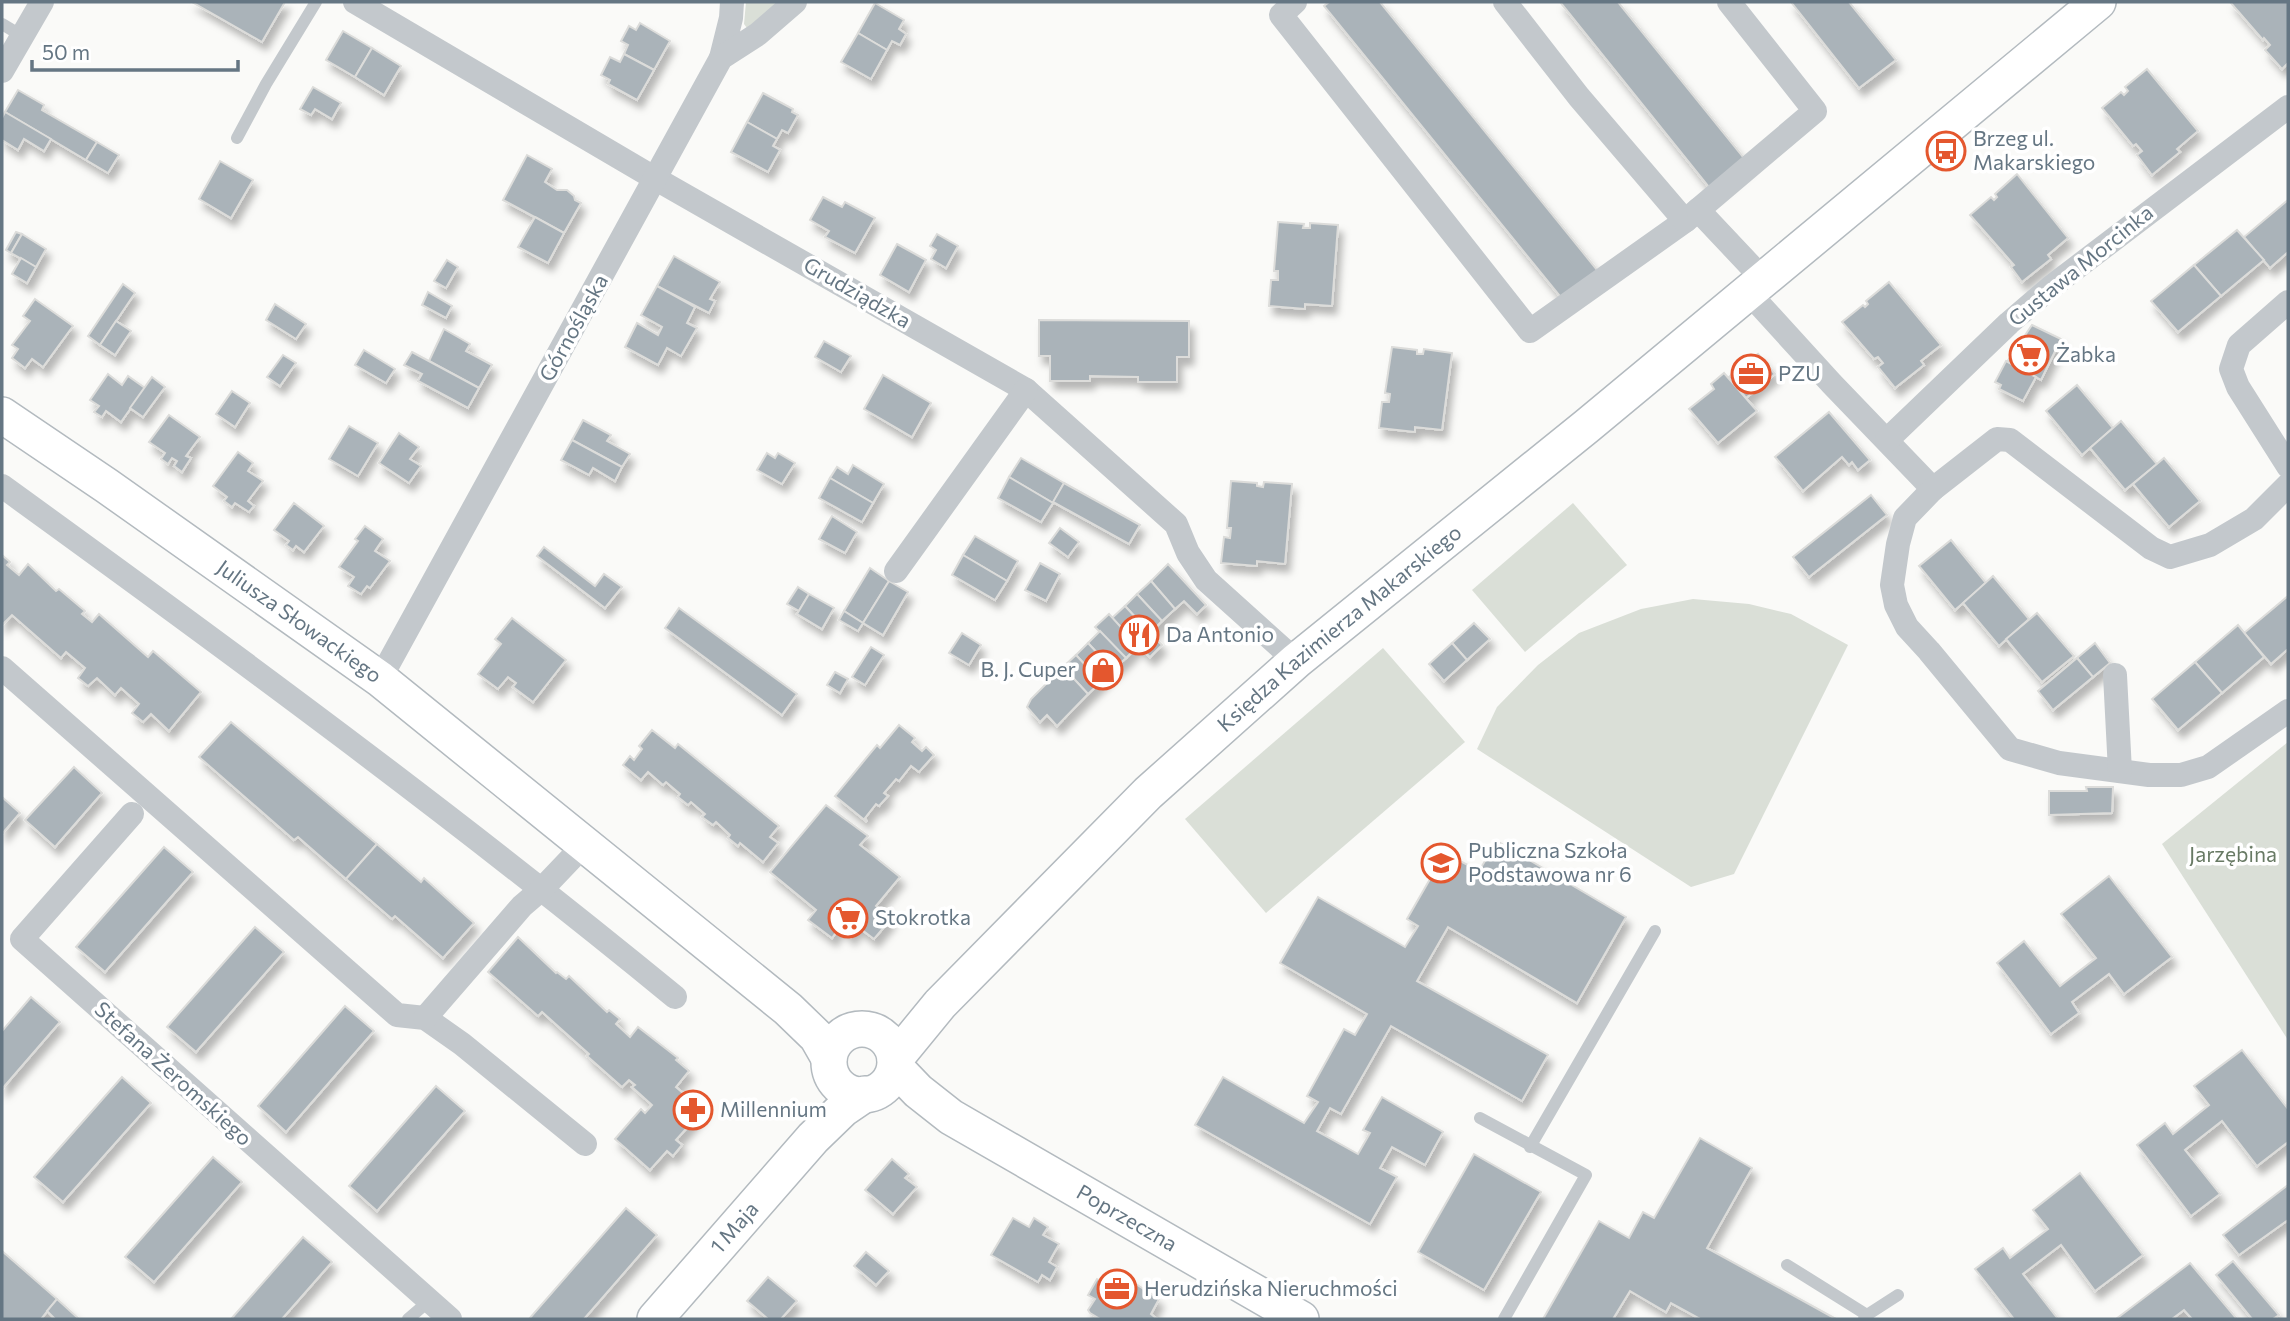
<svg xmlns="http://www.w3.org/2000/svg" width="2290" height="1321" font-family="Commissioner,sans-serif">
  <style>
    .green { fill: #dadfd7 }
    .building { fill: #aab3b9; stroke: #dcdcda; stroke-width: 2; filter: url(#shadow) }
    .lines { fill: none; stroke-linecap: round; stroke-linejoin: round }
    .secondary-casing { stroke: #b3babf; stroke-width: 38 }
    .lane { stroke: #c3c8cc; stroke-width: 12 }
    .street { stroke: #c3c8cc; stroke-width: 24 }
    .secondary { stroke: #fff; stroke-width: 35 }
    .labels { text-anchor: middle; stroke-width: 7; stroke-linejoin: round; paint-order: stroke }
    .poi-label { font-size: 21px; fill: #657683; stroke: #fff; text-anchor: start }
    .street-label { font-size: 21px; fill: #657683; stroke: #fff }
    .park-label { font-size: 21px; fill: #687a64; stroke: #fff }
  </style>
  <defs>
    <filter id="shadow"><feDropShadow dx="4.5" dy="8" stdDeviation="3.5" flood-color="#0004"/></filter>
  </defs>
  <rect width="100%" height="100%" fill="#fafaf8"/>
  <!-- green -->
  <g class="green">
    <path d="M746,2H782L747,28L744,24Z"/>
    <path d="M1573,503L1627,565L1525,652L1472,590Z"/>
    <path d="M1693,599L1749,604L1791,614L1848,645L1734,874L1691,887L1477,749L1497,707L1538,665L1579,633L1641,609Z"/>
    <path d="M1383,648L1465,742L1266,913L1185,819Z"/>
    <path d="M2288,742V1040L2162,844Z"/>
  </g>
  <!-- building -->
  <g class="building">
    <path d="M192,2H285L262,42Z"/>
    <path d="M1329,2H1380L1598,271L1563,300L1324,6Z"/>
    <path d="M1560,2H1618L1748,163L1712,191Z"/>
    <path d="M1791,2H1849L1896,60L1859,88Z"/>
    <path d="M2230,2H2288V63L2282,69L2265,50L2270,45L2264,38L2263,40Z"/>
    <path d="M875,3L904,20L899,29L906,34L900,45L892,41L887,50L858,33Z"/>
    <path d="M640,23L670,41L654,70L624,54L628,45L621,41L629,26L636,30Z"/>
    <path d="M343,31L372,48L355,77L326,60Z"/>
    <path d="M858,33L887,50L871,79L841,62Z"/>
    <path d="M372,48L401,66L384,95L355,77Z"/>
    <path d="M624,54L654,70L637,100L608,84L610,80L601,75L610,57L620,62Z"/>
    <path d="M2147,69L2198,131L2177,149L2180,152L2152,175L2137,155L2142,151L2136,144L2133,146L2102,108L2121,92L2124,95L2128,91L2125,87Z"/>
    <path d="M313,87L341,103L332,119L315,109L311,115L300,109Z"/>
    <path d="M18,90L44,105L42,110L97,142L86,160L5,112Z"/>
    <path d="M763,93L793,109L792,112L798,115L788,133L782,130L777,139L747,122Z"/>
    <path d="M5,112L51,139L44,151L24,139L18,150L2,140V118Z"/>
    <path d="M747,122L777,139L773,146L780,150L768,172L731,152Z"/>
    <path d="M97,142L119,155L108,173L86,160Z"/>
    <path d="M527,155L552,169L545,182L557,190H567L574,196L575,200L581,203L564,233L503,200Z"/>
    <path d="M220,161L253,180L231,218L199,199Z"/>
    <path d="M2017,174L2068,238L2048,255L2051,259L2022,282L2011,267L2014,265L1970,215L1991,197L1994,200L1997,197L1995,194Z"/>
    <path d="M823,197L842,207L845,202L875,218L855,253L825,237L829,231L810,220Z"/>
    <path d="M2288,200V252L2270,268L2244,237Z"/>
    <path d="M535,217L564,233L548,263L518,247Z"/>
    <path d="M1278,222L1304,224L1303,228H1310V223L1338,225L1332,306L1305,304V309L1269,306L1271,280H1278V271H1274Z"/>
    <path d="M2237,230L2264,260L2221,296L2194,265Z"/>
    <path d="M16,232L22,234L11,253L6,250Z"/>
    <path d="M22,234L46,249L36,267L11,253Z"/>
    <path d="M937,234L958,246L946,268L931,259L936,250L930,246Z"/>
    <path d="M897,244L926,260L909,292L880,275Z"/>
    <path d="M674,256L720,282L710,299L715,301L709,313L657,286Z"/>
    <path d="M21,258L36,267L27,283L12,274Z"/>
    <path d="M447,260L458,267L446,288L434,281Z"/>
    <path d="M2194,265L2221,296L2178,332L2151,301Z"/>
    <path d="M1889,282L1941,345L1921,361L1924,365L1895,388L1878,367L1883,363L1878,357L1874,359L1842,322L1863,305L1865,307L1868,304L1866,301Z"/>
    <path d="M123,284L135,293L100,345L88,336Z"/>
    <path d="M657,286L695,307L687,323L697,328L681,356L667,348L658,365L625,347L637,323L658,335L662,327L641,315Z"/>
    <path d="M428,292L452,306L446,318L422,305Z"/>
    <path d="M35,299L73,326L43,367L32,359L25,368L12,358L18,349L12,345L30,321L23,316Z"/>
    <path d="M275,304L306,324L296,339L266,320Z"/>
    <path d="M1039,320L1189,321V357H1177V382H1138V377L1090,376V381H1050V356H1039Z"/>
    <path d="M116,321L131,331L115,355L100,345Z"/>
    <path d="M2032,325L2061,339L2041,380L2007,362Z"/>
    <path d="M444,329L470,344L466,351L492,365L479,388L429,361Z"/>
    <path d="M824,341L851,356L841,372L815,357Z"/>
    <path d="M1392,347L1417,350V354H1423L1424,349L1452,353L1442,430L1415,427V432L1379,428L1382,402H1389L1390,394L1385,393Z"/>
    <path d="M364,350L395,369L386,383L355,365Z"/>
    <path d="M412,352L479,388L468,408L418,381L422,374L404,365Z"/>
    <path d="M1758,354L1775,374L1746,398L1729,377Z"/>
    <path d="M283,355L296,363L280,386L267,377Z"/>
    <path d="M2006,361L2036,377L2023,401L1999,389L2001,385L1995,382Z"/>
    <path d="M1724,373L1757,411L1718,443L1689,409L1714,389L1711,384Z"/>
    <path d="M108,374L122,385L128,376L145,388L121,422L106,411L102,417L94,412L99,406L90,400Z"/>
    <path d="M883,375L931,403L912,437L864,409Z"/>
    <path d="M152,377L165,387L143,417L130,408Z"/>
    <path d="M2077,385L2113,428L2082,455L2046,411Z"/>
    <path d="M232,391L250,403L235,427L216,414Z"/>
    <path d="M1829,412L1870,460L1858,470L1852,462L1849,465L1842,457L1803,491L1775,457Z"/>
    <path d="M169,415L200,437L186,456L191,458L182,472L174,466L177,461L172,458L168,464L161,459L165,453L149,442Z"/>
    <path d="M583,420L611,435L607,441L630,454L622,467L572,440Z"/>
    <path d="M2121,421L2157,464L2125,490L2090,448Z"/>
    <path d="M349,426L378,443L358,476L329,459Z"/>
    <path d="M399,433L419,447L410,459L421,466L409,483L379,463Z"/>
    <path d="M572,440L622,467L615,481L593,468L589,475L561,460Z"/>
    <path d="M238,452L253,463L248,471L263,481L248,501L254,506L249,512L235,503L232,507L224,501L227,497L213,486Z"/>
    <path d="M767,453L775,458L778,453L795,463L782,484L757,470Z"/>
    <path d="M1021,458L1064,483L1053,503L1009,477Z"/>
    <path d="M2164,458L2200,501L2169,527L2133,484Z"/>
    <path d="M853,465L884,484L873,503L830,478L837,467L848,474Z"/>
    <path d="M1009,477L1053,503L1041,522L998,498Z"/>
    <path d="M830,478L873,503L862,522L819,498Z"/>
    <path d="M1231,481L1257,483V486L1263,487L1264,482L1292,484L1285,564L1257,561V566L1221,563L1224,537L1230,538L1231,528H1227Z"/>
    <path d="M1064,483L1140,525L1129,544L1053,502Z"/>
    <path d="M1871,495L1887,515L1809,577L1793,557Z"/>
    <path d="M294,503L324,526L304,552L296,546L293,550L286,545L289,541L274,530Z"/>
    <path d="M832,516L857,532L845,553L819,539Z"/>
    <path d="M365,526L383,539L375,551L390,561L370,588L367,586L361,594L348,586L354,577L339,567L358,541L355,539Z"/>
    <path d="M1060,528L1079,542L1068,557L1049,543Z"/>
    <path d="M975,536L1018,561L1007,581L963,555Z"/>
    <path d="M1951,540L1986,583L1955,610L1919,566Z"/>
    <path d="M544,547L595,586L604,574L622,587L605,608L537,556Z"/>
    <path d="M2,555L10,562L7,565L19,575L28,564L56,591L59,589L85,611L82,614L92,622L99,614L148,657L153,651L201,692L169,731L151,714L143,722L132,713L139,704L121,688L115,695L97,678L88,686L78,678L85,668L66,652L61,658L12,615L2,625Z"/>
    <path d="M963,555L1007,581L995,600L952,575Z"/>
    <path d="M1040,563L1060,574L1046,601L1025,590Z"/>
    <path d="M1168,564L1206,605L1197,614L1184,601L1175,609L1151,581Z"/>
    <path d="M870,568L889,581L863,623L844,611Z"/>
    <path d="M1993,576L2029,619L1999,646L1963,603Z"/>
    <path d="M889,581L908,592L883,635L863,623Z"/>
    <path d="M1151,581L1175,609L1162,621L1137,594Z"/>
    <path d="M798,587L809,594L799,611L787,604Z"/>
    <path d="M809,594L834,608L822,629L797,614Z"/>
    <path d="M1137,594L1162,621L1150,633L1125,606Z"/>
    <path d="M2288,596V649L2271,664L2244,633Z"/>
    <path d="M1125,606L1150,633L1138,646L1112,618Z"/>
    <path d="M679,608L797,694L782,715L665,628Z"/>
    <path d="M844,611L863,623L858,631L839,620Z"/>
    <path d="M2037,613L2074,656L2042,682L2006,639Z"/>
    <path d="M1109,614L1138,646L1126,658L1095,627Z"/>
    <path d="M512,618L566,660L533,702L513,687L516,683L508,677L498,689L478,674L501,644L495,639Z"/>
    <path d="M1474,623L1490,639L1467,660L1452,643Z"/>
    <path d="M2238,625L2264,657L2222,693L2195,662Z"/>
    <path d="M1100,631L1126,658L1113,670L1088,643Z"/>
    <path d="M962,633L981,645L969,665L949,653Z"/>
    <path d="M1150,633L1162,645L1150,657L1138,646Z"/>
    <path d="M1088,643L1113,670L1101,682L1076,655Z"/>
    <path d="M1452,643L1467,660L1444,681L1429,664Z"/>
    <path d="M2095,643L2110,663L2093,677L2077,658Z"/>
    <path d="M871,647L884,655L865,685L852,677Z"/>
    <path d="M1076,655L1101,682L1088,694L1063,667Z"/>
    <path d="M2077,658L2093,677L2053,710L2038,691Z"/>
    <path d="M2195,662L2222,693L2178,730L2152,699Z"/>
    <path d="M1063,667L1088,694L1057,726L1047,715L1040,722L1027,707L1031,699Z"/>
    <path d="M835,672L848,679L840,693L827,685Z"/>
    <path d="M231,722L377,844L346,879L298,837L294,840L199,757Z"/>
    <path d="M899,725L915,738L912,742L922,751L926,747L934,755L919,772L911,766L899,781L896,779L884,793L888,796L879,806L876,804L865,818L867,822L835,796L877,745L880,748Z"/>
    <path d="M652,730L675,748L678,744L779,826L770,837L778,843L763,862L740,843L738,846L728,838L730,835L716,822L713,825L702,817L705,814L691,802L688,805L678,797L680,794L666,782L663,785L648,772L641,780L623,765L630,756L634,760L642,749L639,746Z"/>
    <path d="M74,767L102,793L55,847L25,820Z"/>
    <path d="M2086,787H2113L2112,813L2049,815V791H2087Z"/>
    <path d="M2,797L20,813L2,834Z"/>
    <path d="M826,805L868,836L860,845L900,877L876,906L891,919L874,939L858,927L851,937L840,927L832,938L808,920L816,910L770,872Z"/>
    <path d="M1497,841L1626,917L1577,1003L1448,927L1417,981L1548,1055L1522,1101L1391,1026L1341,1114L1330,1108L1317,1131L1358,1154L1370,1133L1363,1130L1382,1097L1443,1132L1425,1165L1392,1147L1380,1168L1397,1177L1370,1224L1195,1125L1223,1077L1304,1123L1318,1102L1307,1096L1344,1029L1355,1035L1367,1014L1280,963L1318,897L1405,947L1418,926L1407,919L1445,853L1479,871Z"/>
    <path d="M377,844L421,882L424,878L474,923L443,958L395,916L392,919L346,879Z"/>
    <path d="M164,847L193,872L105,972L76,947Z"/>
    <path d="M2109,876L2172,957L2124,994L2109,974L2072,1002L2079,1013L2051,1034L1997,963L2024,941L2060,986L2096,958L2061,914Z"/>
    <path d="M255,927L284,952L196,1052L167,1027Z"/>
    <path d="M518,937L556,973L557,972L566,979L569,976L607,1012L609,1010L620,1019L616,1024L630,1037L638,1027L678,1058L676,1060L689,1071L676,1087L703,1110L676,1140L682,1145L673,1156L667,1151L650,1170L615,1139L641,1109L645,1113L652,1105L632,1087L635,1085L629,1080L622,1087L587,1056L589,1054L542,1012L538,1016L488,972Z"/>
    <path d="M31,997L60,1022L2,1089V1031Z"/>
    <path d="M345,1006L374,1031L286,1132L258,1106Z"/>
    <path d="M2242,1050L2288,1109V1142L2257,1166L2222,1121L2185,1150L2220,1194L2191,1216L2137,1145L2165,1123L2173,1134L2209,1105L2194,1086Z"/>
    <path d="M122,1077L151,1103L63,1202L34,1177Z"/>
    <path d="M436,1086L465,1111L377,1211L349,1186Z"/>
    <path d="M1700,1138L1752,1168L1707,1248L1836,1319H1700L1671,1303L1666,1312L1630,1291L1613,1319H1543L1599,1221L1629,1238L1643,1212L1654,1218Z"/>
    <path d="M1474,1154L1541,1192L1484,1290L1418,1252Z"/>
    <path d="M213,1157L242,1182L154,1282L125,1257Z"/>
    <path d="M892,1159L909,1174L905,1178L917,1187L893,1214L865,1190Z"/>
    <path d="M2080,1173L2143,1255L2095,1291L2061,1245L2023,1274L2058,1319H2014L1975,1269L2003,1248L2010,1258L2048,1229L2033,1210Z"/>
    <path d="M2288,1185V1220L2239,1255L2223,1235Z"/>
    <path d="M626,1208L657,1235L584,1319H529Z"/>
    <path d="M1013,1218L1029,1227L1034,1218L1048,1227L1043,1235L1059,1244L1049,1262L1057,1267L1050,1280L1042,1275L1038,1282L991,1255Z"/>
    <path d="M303,1237L332,1262L282,1319H231Z"/>
    <path d="M2,1251L57,1299L41,1319H2Z"/>
    <path d="M866,1252L889,1271L876,1285L854,1266Z"/>
    <path d="M2233,1261L2279,1315L2273,1319H2252L2216,1275Z"/>
    <path d="M2190,1263L2237,1319H2192L2184,1310L2172,1319H2116Z"/>
    <path d="M1111,1271L1124,1279L1125,1277L1159,1299L1151,1314L1157,1319H1100L1090,1313L1088,1310L1095,1299L1088,1295L1097,1279L1104,1283Z"/>
    <path d="M768,1277L797,1301L781,1319H768L747,1301Z"/>
    <path d="M57,1299L79,1319H55L47,1311Z"/>
  </g>
  <g class="lines">
    <defs>
      <g id="secondary">
        <path id="s1" d="M2,415L107,486L380,679L788,1009L817,1037L829,1058"/>
        <circle cx="862" cy="1062" r="33"/>
        <path id="s2" d="M895,1059L940,1004L1148,793L1296,661L1587,426L2098,2"/>
        <path id="s3" d="M895,1067L918,1091L951,1117L1301,1319"/>
        <path id="s4" d="M655,1319L813,1138L843,1109L865,1094"/>
      </g>
    </defs>
    <!-- secondary casing -->
    <use href="#secondary" class="secondary-casing"/>
    <!-- lane -->
    <g class="lane">
      <path d="M2,24L22,36"/>
      <path d="M237,138L266,84L316,2"/>
      <path d="M1480,1118L1586,1175L1504,1319"/>
      <path d="M1530,1147L1655,931"/>
      <path d="M1787,1265L1867,1315"/>
      <path d="M408,1319L429,1301"/>
      <path d="M1864,1319L1867,1315L1898,1295"/>
    </g>
    <!-- street -->
    <g class="street">
      <path d="M355,2L656,179L1026,390L1176,524L1188,553L1206,580L1296,661"/>
      <path d="M1295,2L1281,15L1530,331L1685,221L1815,111L1729,2"/>
      <path d="M1505,2L1579,97L1685,221"/>
      <path d="M721,58L731,18L732,2"/>
      <path d="M2,71L42,2"/>
      <path d="M1698,210L1763,279"/>
      <path d="M1748,292L1832,384L1933,489"/>
      <path d="M2288,302L2239,345L2231,369L2238,387L2288,466"/>
      <path d="M1887,440L2009,323L2051,287L2288,107"/>
      <path d="M2288,485L2254,519L2210,545L2170,557L2151,548L2010,440L1997,439L1933,489L1905,518L1898,544L1892,585L1896,605L1907,627L1929,651L2010,749L2059,763L2149,775H2181L2208,767L2288,711"/>
      <path d="M2,486C230,651 457,818 675,997"/>
      <path d="M896,571L1026,390"/>
      <path d="M2,668L397,1015L425,1018L462,1044L585,1144"/>
      <path d="M2115,675L2120,771"/>
      <path d="M380,679L721,58L758,34L795,2"/>
      <path d="M132,814L22,939L450,1319"/>
      <path d="M425,1018L522,906L543,888L584,845"/>
    </g>
    <!-- secondary -->
    <use href="#secondary" class="secondary"/>
  </g>
  <!-- icons -->
  <defs>
    <symbol id="bus-ring" viewBox="-11 -11 22 22"><circle r="9.5" fill="#fff" stroke="#e4572e" stroke-width="1.5"/><path d="M-5-6H5V4H4V6H2V4H-2V6H-4V4H-5ZM-3.5-4V0h7V-4ZM-3.5 1.2v1.5H-2V1.2ZM2 1.2v1.5H3.5V1.2Z" fill="#e4572e"/></symbol>
    <symbol id="supermarket-ring" viewBox="-11 -11 22 22"><circle r="9.5" fill="#fff" stroke="#e4572e" stroke-width="1.5"/><path d="M-6-5.5h2.5l.6 2H6L4.5 2H-2.5L-4.4-4H-6ZM-1.5 3.2a1.3 1.3 0 1 0 .1 0ZM3 3.2a1.3 1.3 0 1 0 .1 0Z" fill="#e4572e"/></symbol>
    <symbol id="office-ring" viewBox="-11 -11 22 22"><circle r="9.5" fill="#fff" stroke="#e4572e" stroke-width="1.5"/><path d="M-6-3h4V-5.5h4V-3h4V5H-6ZM-1-4.5V-3h2v-1.5ZM-6 0V1H6V0Z" fill="#e4572e"/></symbol>
    <symbol id="restaurant-ring" viewBox="-11 -11 22 22"><circle r="9.5" fill="#fff" stroke="#e4572e" stroke-width="1.5"/><path d="M-5-6h1v4h1v-4h1v4h1v-4h1v5L-1.5 .5V6h-2V.5L-5-1ZM5-6V6H3V1.5H1.5Q1.5-4 5-6Z" fill="#e4572e"/></symbol>
    <symbol id="shop-ring" viewBox="-11 -11 22 22"><circle r="9.5" fill="#fff" stroke="#e4572e" stroke-width="1.5"/><path d="M-5-2.5h2.3a2.7 3.5 0 0 1 5.4 0H5L5.5 6h-11ZM-1.5-2.5h3a1.5 2.3 0 0 0-3 0Z" fill="#e4572e"/></symbol>
    <symbol id="school-ring" viewBox="-11 -11 22 22"><circle r="9.5" fill="#fff" stroke="#e4572e" stroke-width="1.5"/><path d="M0-5L7-2L0 1L-7-2ZM-4 1L0 2.5L4 1V4Q0 6-4 4Z" fill="#e4572e"/></symbol>
    <symbol id="pharmacy-ring" viewBox="-11 -11 22 22"><circle r="9.5" fill="#fff" stroke="#e4572e" stroke-width="1.5"/><path d="M-2-6h4v4h4v4h-4v4h-4v-4h-4v-4h4Z" fill="#e4572e"/></symbol>
  </defs>
  <g fill-rule="evenodd">
    <use href="#bus-ring" x="1924" y="129" width="44" height="44"/>
    <use href="#supermarket-ring" x="2007" y="333" width="44" height="44"/>
    <use href="#office-ring" x="1729" y="352" width="44" height="44"/>
    <use href="#restaurant-ring" x="1117" y="613" width="44" height="44"/>
    <use href="#shop-ring" x="1081" y="648" width="44" height="44"/>
    <use href="#school-ring" x="1419" y="841" width="44" height="44"/>
    <use href="#supermarket-ring" x="826" y="896" width="44" height="44"/>
    <use href="#pharmacy-ring" x="671" y="1088" width="44" height="44"/>
    <use href="#office-ring" x="1095" y="1267" width="44" height="44"/>
  </g>
  <g class="labels">
    <!-- poi labels -->
    <g class="poi-label">
      <text x="1973" y="146">Brzeg ul.<tspan x="1973" dy="24">Makarskiego</tspan></text>
      <text x="2056" y="362">Żabka</text>
      <text x="1778" y="381">PZU</text>
      <text x="1166" y="642">Da Antonio</text>
      <text x="1076" y="677" text-anchor="end">B. J. Cuper</text>
      <text x="1468" y="858">Publiczna Szkoła<tspan x="1468" dy="24">Podstawowa nr 6</tspan></text>
      <text x="875" y="925">Stokrotka</text>
      <text x="720" y="1117">Millennium</text>
      <text x="1144" y="1296">Herudzińska Nieruchmości</text>
    </g>
    <!-- street labels -->
    <g class="street-label">
      <text transform="translate(2081 266) rotate(-39)" y="7">Gustawa Morcinka</text>
      <text transform="translate(857 293) rotate(30)" y="7">Grudziądzka</text>
      <text transform="translate(574 328) rotate(-61)" y="7">Górnośląska</text>
      <text dy="7" stroke="none"><textPath href="#s1" startOffset="362">Juliusza Słowackiego</textPath></text>
      <text dy="7" stroke="none"><textPath href="#s2" startOffset="620">Księdza Kazimierza Makarskiego</textPath></text>
      <text transform="translate(173 1074) rotate(42)" y="7">Stefana Żeromskiego</text>
      <text dy="7" stroke="none"><textPath href="#s3" startOffset="278">Poprzeczna</textPath></text>
      <text dy="7" stroke="none"><textPath href="#s4" startOffset="121">1 Maja</textPath></text>
    </g>
    <!-- park labels -->
    <g class="park-label">
      <text x="2233" y="862">Jarzębina</text>
    </g>
  </g>
  <!-- border -->
  <rect width="2290" height="1321" fill="none" stroke="#657683" stroke-width="7"/>
  <!-- scale -->
  <path d="M32 60v10h206v-10" fill="none" stroke="#657683" stroke-width="3.5"/>
  <text x="42" y="60" font-size="21" fill="#657683" stroke="#ffffff" stroke-width="5" paint-order="stroke">50 m</text>
</svg>
